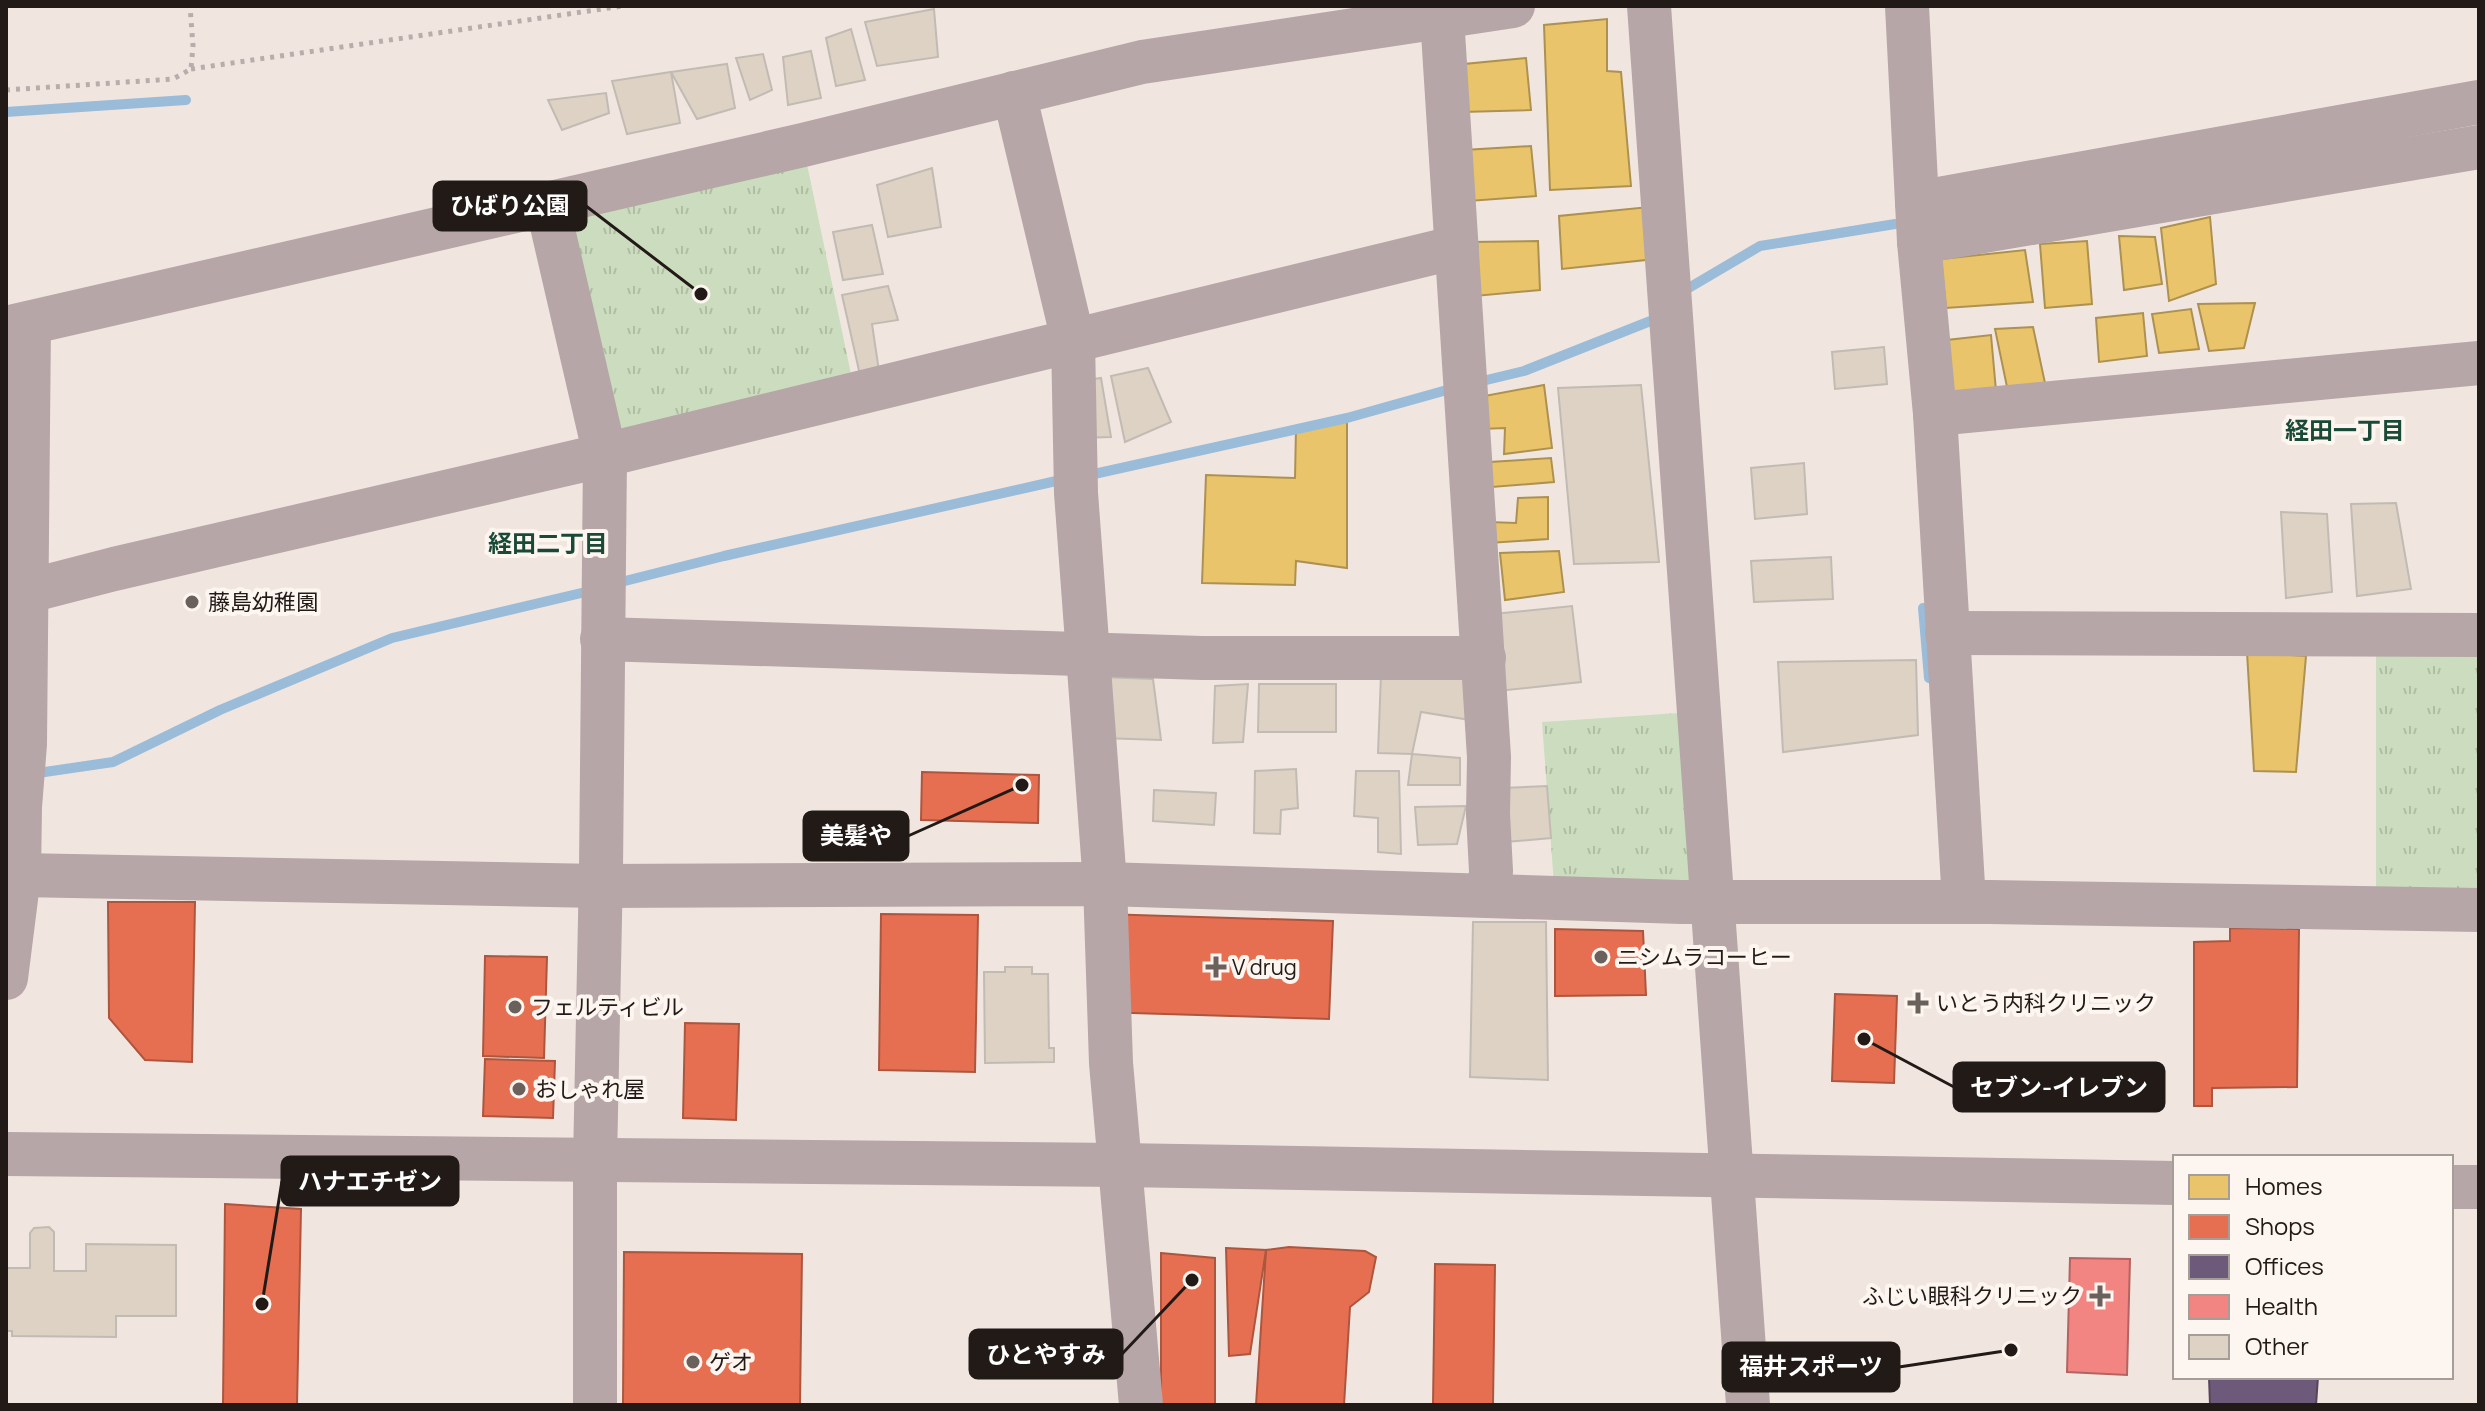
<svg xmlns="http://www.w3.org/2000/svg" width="2485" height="1411" font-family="Manrope,'Noto Sans JP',sans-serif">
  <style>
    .grass { fill: url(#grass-tufts) }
    .homes { fill: #e9c46a; stroke: #ad9151; stroke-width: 2 }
    .shops { fill: #e76f51; stroke: #ac563f; stroke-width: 2 }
    .offices { fill: #6d597a; stroke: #56465c; stroke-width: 2 }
    .health { fill: #f28482; stroke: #b36462; stroke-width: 2 }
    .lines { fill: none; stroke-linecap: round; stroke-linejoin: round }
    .stream { stroke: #9abcd9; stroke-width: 10 }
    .building { fill: #ded2c4; stroke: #c2bbb4; stroke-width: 2 }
    .path { stroke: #baacab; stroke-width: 5; stroke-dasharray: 4 6; stroke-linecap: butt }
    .minor { stroke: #b6a6a7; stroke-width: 44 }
    .poi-dot { fill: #6a615c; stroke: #fdf5ef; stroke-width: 3 }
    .labels { text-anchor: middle; stroke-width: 8; stroke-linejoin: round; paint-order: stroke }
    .poi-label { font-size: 22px; fill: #211a16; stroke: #fdf5ef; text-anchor: start }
    .neighbourhood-label { font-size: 24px; font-weight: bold; fill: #1b4937; stroke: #fdf5ef }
    .leader { fill: none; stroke: #211a16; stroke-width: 3 }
    .callout-dot { fill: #211a16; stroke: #fdf5ef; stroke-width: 3 }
    .callout { fill: #211a16; stroke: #211a16; stroke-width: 3 }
    .callout-label { font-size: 24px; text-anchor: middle; font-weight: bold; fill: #fff }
  </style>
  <defs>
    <pattern id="grass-tufts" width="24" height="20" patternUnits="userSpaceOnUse" patternTransform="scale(2)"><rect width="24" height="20" fill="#ccddbf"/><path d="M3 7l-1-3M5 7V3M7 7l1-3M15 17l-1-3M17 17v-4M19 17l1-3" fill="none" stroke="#afbda3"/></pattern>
  </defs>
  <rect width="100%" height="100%" fill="#f1e6df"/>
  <!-- grass -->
  <g class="grass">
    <path d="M803,145L855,393L605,455L547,204Z"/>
    <path d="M2376,650L2479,651V902H2376Z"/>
    <path d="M1694,712L1706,885H1554L1542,722Z"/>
  </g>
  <!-- homes -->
  <g class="homes">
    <path d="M1607,19V71L1621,72L1631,186L1550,190L1544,25Z"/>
    <path d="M1526,58L1531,110L1463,112L1454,65Z"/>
    <path d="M1531,146L1536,196L1469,201L1464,150Z"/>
    <path d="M1649,207L1655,259L1562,269L1559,216Z"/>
    <path d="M2210,217L2216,284L2169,301L2161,228Z"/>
    <path d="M2119,236L2155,237L2162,284L2124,290Z"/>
    <path d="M1538,241L1540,290L1475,296L1470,242Z"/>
    <path d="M2087,241L2092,304L2045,308L2040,244Z"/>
    <path d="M2025,250L2033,302L1946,308L1941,259Z"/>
    <path d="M2255,303L2244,348L2209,351L2198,304Z"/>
    <path d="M2191,309L2199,349L2159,353L2152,314Z"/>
    <path d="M2143,313L2147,356L2099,362L2096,318Z"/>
    <path d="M2033,327L2045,383L2007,387L1995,329Z"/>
    <path d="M1991,335L1996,391L1947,400V340Z"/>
    <path d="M1544,385L1552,448L1504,454L1505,428L1481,429L1479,397Z"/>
    <path d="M1347,418V568L1296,561L1295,585L1202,583L1206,475L1295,478L1296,428Z"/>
    <path d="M1551,458L1554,482L1492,487L1490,462Z"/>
    <path d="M1548,497V539L1489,543V522L1516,523L1518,498Z"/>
    <path d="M1559,551L1564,592L1505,600L1500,553Z"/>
    <path d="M2247,652L2306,656L2296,772L2254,771Z"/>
  </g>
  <!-- shops -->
  <g class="shops">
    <path d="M922,772L1039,775L1038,823L921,820Z"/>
    <path d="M108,902H195L192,1062L145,1060L109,1018Z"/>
    <path d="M881,914L978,915L975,1072L879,1070Z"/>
    <path d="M1103,914L1333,921L1329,1019L1100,1012Z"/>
    <path d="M2230,928L2299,929L2297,1087L2212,1088V1106H2194V942L2230,941Z"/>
    <path d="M1555,929L1643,931L1646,995L1555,996Z"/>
    <path d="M485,956L547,957L544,1058L483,1056Z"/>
    <path d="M1835,994L1897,996L1894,1083L1832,1081Z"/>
    <path d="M685,1023L739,1024L736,1120L683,1118Z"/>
    <path d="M485,1059L555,1061L553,1118L483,1116Z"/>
    <path d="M225,1204L301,1209L297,1405H223Z"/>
    <path d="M1289,1247L1365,1251L1376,1257L1369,1292L1350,1307L1344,1405H1256L1266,1250Z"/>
    <path d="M1226,1248L1266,1250L1250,1354L1229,1356Z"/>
    <path d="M624,1252L802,1254L800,1405H623Z"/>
    <path d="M1161,1253L1215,1258V1405H1161Z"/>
    <path d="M1435,1264L1495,1265L1493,1405H1433Z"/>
  </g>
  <!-- offices -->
  <path class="offices" d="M2209,1377H2318L2316,1405H2210Z"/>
  <!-- health -->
  <path class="health" d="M2070,1258L2130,1259L2127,1375L2067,1372Z"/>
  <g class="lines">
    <!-- stream -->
    <g class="stream">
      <path d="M6,112L186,100"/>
      <path d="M1687,289L1760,246L1895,224"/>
      <path d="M1474,383L1524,371L1653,320"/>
      <path d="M1085,476L1347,418L1454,388"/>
      <path d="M613,584L724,556L1065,479"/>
      <path d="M1923,608L1929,678"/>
      <path d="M31,774L113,762L220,710L392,638L594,590"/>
    </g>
  </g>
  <!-- building -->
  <g class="building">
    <path d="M934,9L938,57L877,66L865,22Z"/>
    <path d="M851,29L865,80L836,86L826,38Z"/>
    <path d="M811,51L821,98L788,105L783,57Z"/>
    <path d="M763,54L772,90L750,100L736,58Z"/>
    <path d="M727,64L735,108L697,119L671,72Z"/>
    <path d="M671,72L680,123L627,134L612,81Z"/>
    <path d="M606,93L609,113L562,130L548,100Z"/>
    <path d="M932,168L941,227L888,237L877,185Z"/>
    <path d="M872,225L883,274L843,280L833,232Z"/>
    <path d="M888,286L898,320L872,324L879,371L860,375L842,295Z"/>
    <path d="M1884,347L1887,384L1835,389L1832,352Z"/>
    <path d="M1148,368L1171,422L1125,442L1111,376Z"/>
    <path d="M1101,378L1111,437L1078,438L1067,383Z"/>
    <path d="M1641,385L1659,562L1574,564L1558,388Z"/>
    <path d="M1804,463L1807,514L1755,519L1751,468Z"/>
    <path d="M2396,503L2411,589L2357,596L2351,504Z"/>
    <path d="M2281,512L2327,514L2332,592L2286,598Z"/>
    <path d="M1831,557L1833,599L1754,602L1751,561Z"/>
    <path d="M1572,606L1581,682L1498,691L1494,614Z"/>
    <path d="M1916,660L1918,735L1783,752L1778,662Z"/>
    <path d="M1470,670V720L1421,712L1412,754L1378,753L1381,674Z"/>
    <path d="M1101,677L1153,679L1161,740L1101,738Z"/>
    <path d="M1248,684L1243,742L1213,743L1215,686Z"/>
    <path d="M1259,684H1336V732H1258Z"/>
    <path d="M1412,754L1460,758V785H1408Z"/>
    <path d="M1296,769L1298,808L1281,810L1280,834L1254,833L1255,771Z"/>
    <path d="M1356,771H1399L1401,854L1378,852V818L1354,816Z"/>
    <path d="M1547,786L1551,838L1506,842L1502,788Z"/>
    <path d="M1154,790L1216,793L1214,825L1153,821Z"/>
    <path d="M1466,806L1457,844L1418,845L1415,807Z"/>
    <path d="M1473,922H1546L1548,1080L1470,1077Z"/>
    <path d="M1005,967H1032V974H1048L1049,1048H1054V1062L985,1063L984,972H1005Z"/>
    <path d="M49,1227L54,1232V1271H86V1244L176,1245V1316H116V1337L12,1336V1331H6V1268H30V1233L34,1228Z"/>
  </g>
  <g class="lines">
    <!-- path -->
    <g class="path">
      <path d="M191,69L623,6"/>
      <path d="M6,90L173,79L191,69L193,46L190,6"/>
    </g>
    <!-- minor -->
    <g class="minor">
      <path d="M1649,6L1748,1405"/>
      <path d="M1907,6L1919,242L1935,414L1964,902"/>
      <path d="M1442,17L1489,757L1488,814L1491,871L1489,896"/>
      <path d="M1014,93L1073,340L1076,493L1105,884L1111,1063L1141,1405"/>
      <path d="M1917,203L2479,102"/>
      <path d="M547,204L605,455L601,870L595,1161V1405"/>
      <path d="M1919,242L2479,147"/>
      <path d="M6,328L803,145L1142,62L1513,6"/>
      <path d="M1935,414L2479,363"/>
      <path d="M25,592L114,569L605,455L1457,247"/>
      <path d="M1947,633L2479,635"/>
      <path d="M602,639L1202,658H1484"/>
      <path d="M19,875L599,886L1105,884L1682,902H1990L2479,910"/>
      <path d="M6,978L19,875L20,807L25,744L29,323"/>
      <path d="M6,1154L1120,1165L2175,1183"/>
      <path d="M2451,1187H2479"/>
    </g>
  </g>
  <!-- markers -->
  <g class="poi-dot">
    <circle cx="192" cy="602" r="8"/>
    <circle cx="1601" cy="957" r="8"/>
    <path d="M1212 955h8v8h8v8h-8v8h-8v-8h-8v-8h8z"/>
    <path d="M1914 991h8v8h8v8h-8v8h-8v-8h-8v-8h8z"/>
    <circle cx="515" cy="1007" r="8"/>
    <circle cx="519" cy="1089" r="8"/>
    <path d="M2096 1284h8v8h8v8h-8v8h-8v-8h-8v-8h8z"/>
    <circle cx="693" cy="1362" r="8"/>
  </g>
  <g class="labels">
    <!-- poi labels -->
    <g class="poi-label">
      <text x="208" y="610">藤島幼稚園</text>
      <text x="1617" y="965">ニシムラコーヒー</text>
      <text x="1232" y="975">V drug</text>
      <text x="1936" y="1011">いとう内科クリニック</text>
      <text x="531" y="1015">フェルティビル</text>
      <text x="535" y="1097">おしゃれ屋</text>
      <text x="2082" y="1304" text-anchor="end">ふじい眼科クリニック</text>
      <text x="709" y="1370">ゲオ</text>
    </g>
    <!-- neighbourhood labels -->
    <g class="neighbourhood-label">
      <text x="2345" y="439">経田一丁目</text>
      <text x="548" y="552">経田二丁目</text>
    </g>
  </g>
  <!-- callouts -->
  <path class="leader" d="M701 294L586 206M1022 785L908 836M1864 1039L1954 1087M262 1304L282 1181M1192 1280L1122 1354M2011 1350L1899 1367"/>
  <g class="callout-dot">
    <circle cx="701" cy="294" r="8"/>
    <circle cx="1022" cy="785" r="8"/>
    <circle cx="1864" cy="1039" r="8"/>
    <circle cx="262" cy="1304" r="8"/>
    <circle cx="1192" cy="1280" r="8"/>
    <circle cx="2011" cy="1350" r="8"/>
  </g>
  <g class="callout">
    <rect x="434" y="182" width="152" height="48" rx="8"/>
    <rect x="804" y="812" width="104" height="48" rx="8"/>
    <rect x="1954" y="1063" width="210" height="48" rx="8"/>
    <rect x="282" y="1157" width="176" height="48" rx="8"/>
    <rect x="970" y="1330" width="152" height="48" rx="8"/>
    <rect x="1723" y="1343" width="176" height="48" rx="8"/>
  </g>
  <g class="callout-label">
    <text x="510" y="214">ひばり公園</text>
    <text x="856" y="844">美髪や</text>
    <text x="2059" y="1096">セブン-イレブン</text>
    <text x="370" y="1190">ハナエチゼン</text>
    <text x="1046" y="1363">ひとやすみ</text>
    <text x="1811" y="1375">福井スポーツ</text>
  </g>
  <!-- border -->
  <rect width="2485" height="1411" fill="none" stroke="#211a16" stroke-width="16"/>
  <!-- legend -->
  <rect x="2173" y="1155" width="280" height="224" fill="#fdf5ef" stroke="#a59d98" stroke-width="2"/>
  <rect x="2189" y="1175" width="40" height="24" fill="#e9c46a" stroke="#a59d98" stroke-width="2"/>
  <text x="2245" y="1195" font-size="24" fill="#211a16">Homes</text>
  <rect x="2189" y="1215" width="40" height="24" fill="#e76f51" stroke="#a59d98" stroke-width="2"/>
  <text x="2245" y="1235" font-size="24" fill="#211a16">Shops</text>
  <rect x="2189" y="1255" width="40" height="24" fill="#6d597a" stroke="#a59d98" stroke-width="2"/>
  <text x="2245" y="1275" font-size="24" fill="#211a16">Offices</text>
  <rect x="2189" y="1295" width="40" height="24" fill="#f28482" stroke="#a59d98" stroke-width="2"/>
  <text x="2245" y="1315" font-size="24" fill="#211a16">Health</text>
  <rect x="2189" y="1335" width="40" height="24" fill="#ded2c4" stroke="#a59d98" stroke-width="2"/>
  <text x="2245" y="1355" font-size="24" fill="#211a16">Other</text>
</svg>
